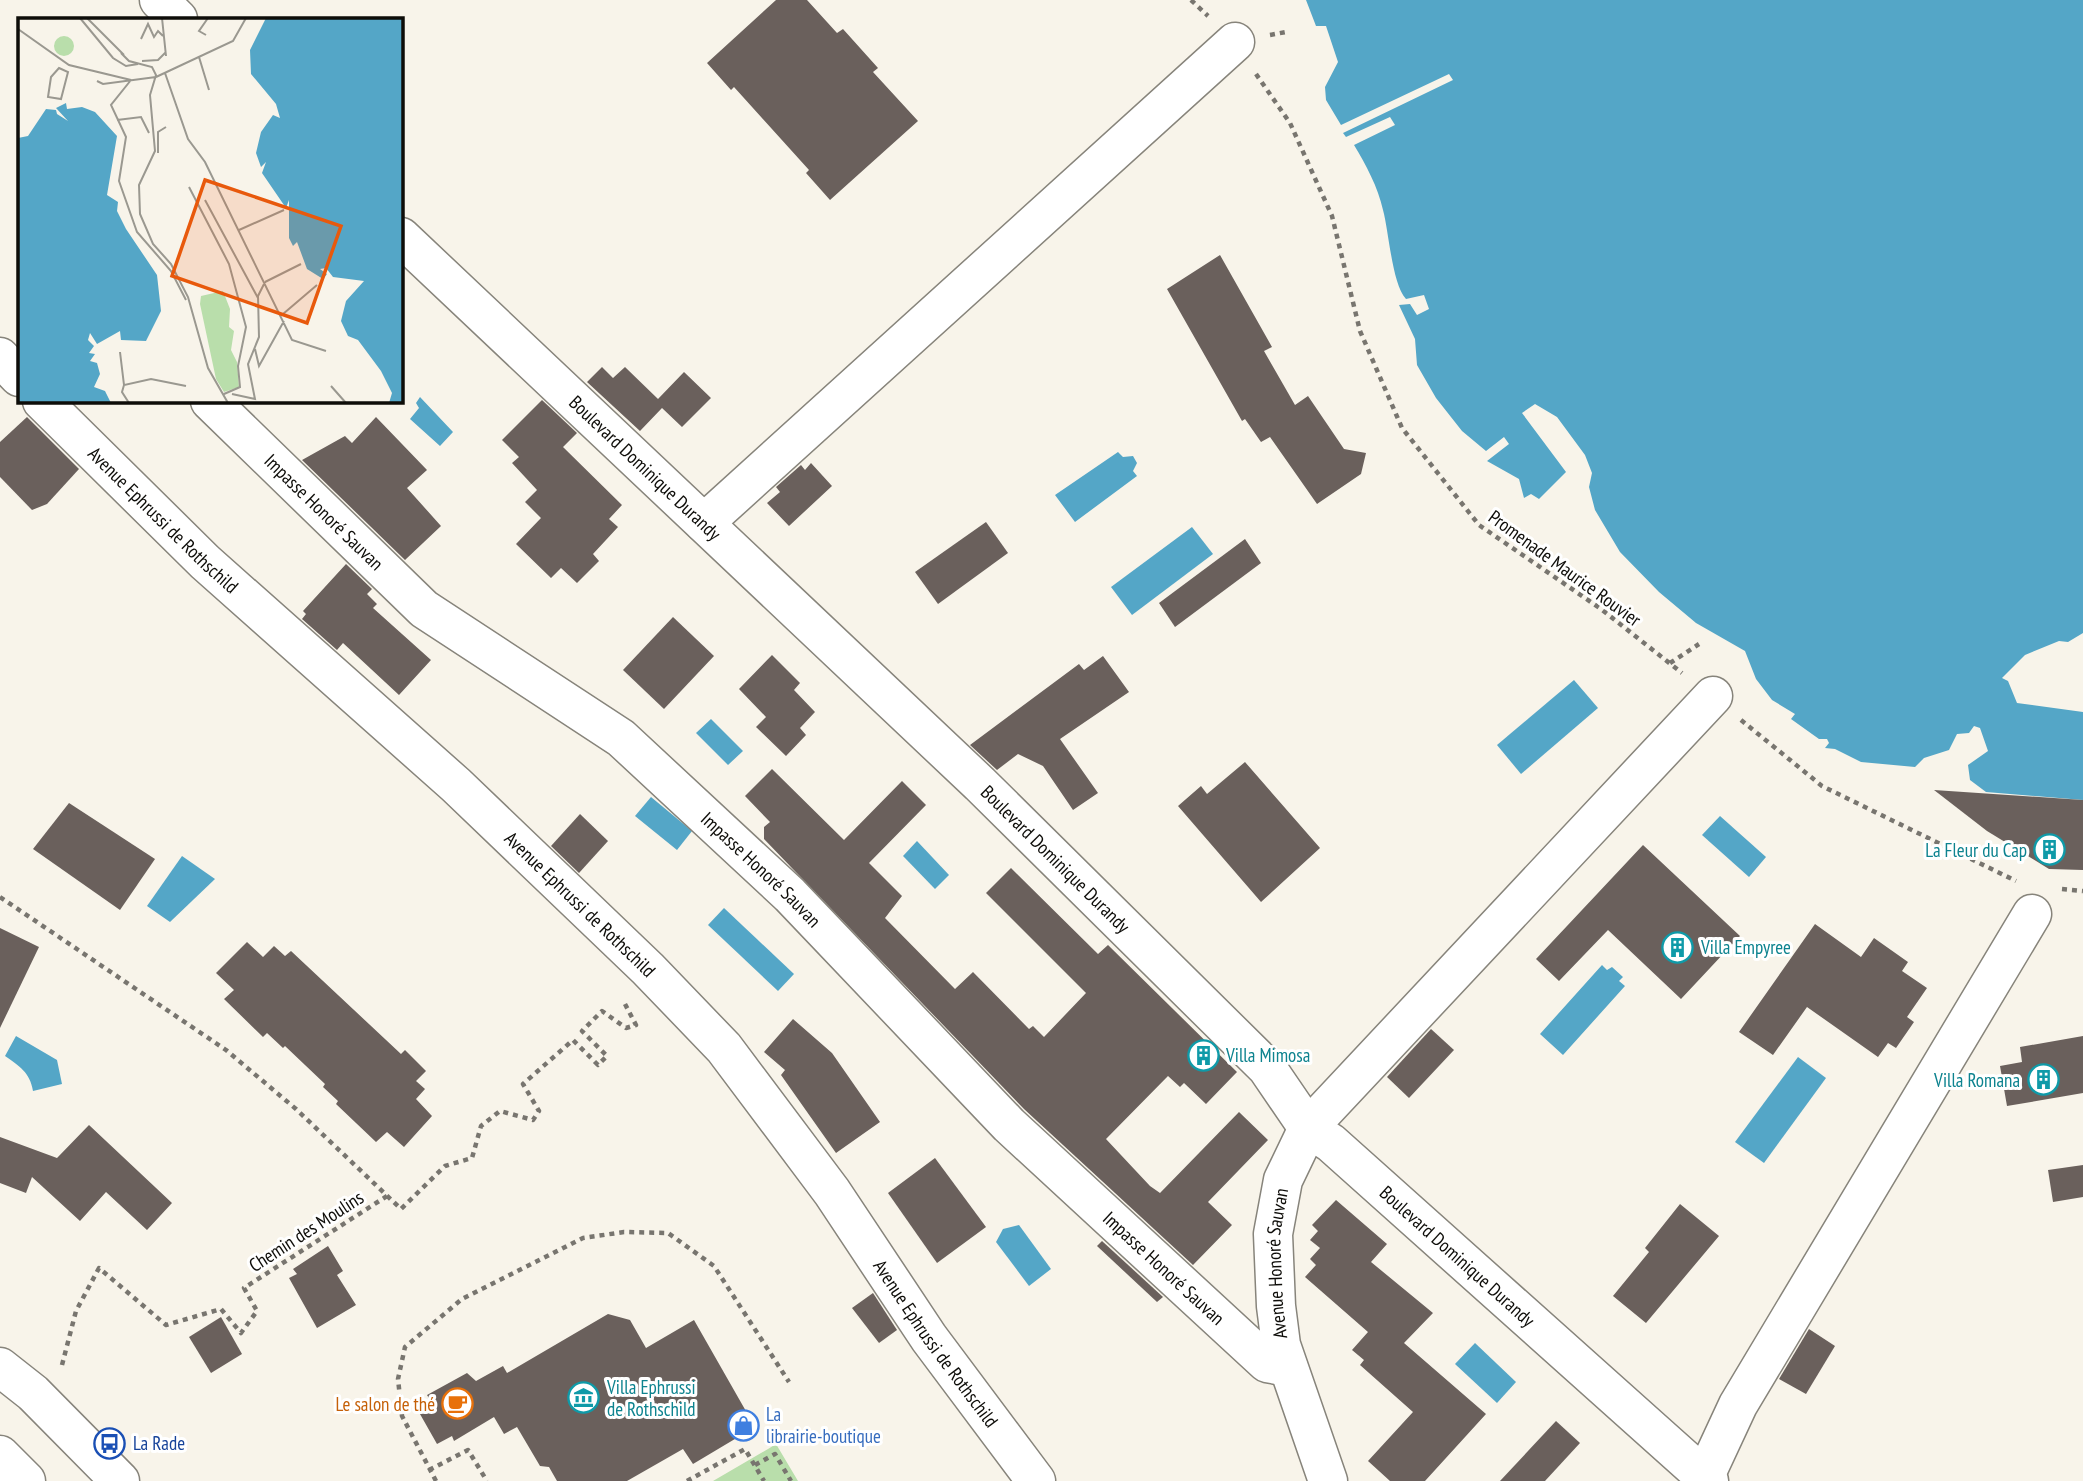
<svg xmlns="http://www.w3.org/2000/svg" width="2083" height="1481" font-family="'PT Sans Narrow',sans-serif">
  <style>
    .green { fill: #b9deab }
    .water { fill: #54a6c7 }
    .building { fill: #6a605c }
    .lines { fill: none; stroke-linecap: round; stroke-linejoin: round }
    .minor-casing { stroke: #87847b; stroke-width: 41 }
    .major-casing { stroke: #87847b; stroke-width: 41 }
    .path { stroke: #78756f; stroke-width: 4.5; stroke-dasharray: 5 5; stroke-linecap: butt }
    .minor { stroke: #fff; stroke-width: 38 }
    .major { stroke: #fff; stroke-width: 38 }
    .labels { text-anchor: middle; stroke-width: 6; stroke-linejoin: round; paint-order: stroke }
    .street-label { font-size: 19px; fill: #0e0d09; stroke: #fff }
    .culture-label { font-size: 19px; fill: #0d838f; stroke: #fff; text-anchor: start }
    .food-label { font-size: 19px; fill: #c56008; stroke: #fff; text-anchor: end }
    .shop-label { font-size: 19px; fill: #366cbe; stroke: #fff; text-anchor: start }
    .transit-label { font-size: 19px; fill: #164399; stroke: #fff; text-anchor: start }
    .inset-road { fill: none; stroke: #9a9890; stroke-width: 2 }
    .view { fill: #e8590c; fill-opacity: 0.15; stroke: #e8590c; stroke-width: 3.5 }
    .inset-edge { fill: none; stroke: #0e0d09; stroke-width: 3.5 }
  </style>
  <rect width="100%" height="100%" fill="#f8f4ea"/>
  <!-- green -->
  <path class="green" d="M776,1444L798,1481H713L768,1449Z"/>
  <!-- water -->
  <g class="water">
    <path d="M1306,0H2083V633L2068,642L2059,641L2025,655L2002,678L2008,681L2017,703L2083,712V800L1986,792L1970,780L1968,765L1988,751L1980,728L1974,726L1969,733L1957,734L1949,750L1924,758L1915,767L1861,762L1835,749L1825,748L1829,743L1827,739H1819L1791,719L1795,714L1772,700L1756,679L1745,651L1696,623L1659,592L1620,552L1595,510L1589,487L1592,473L1585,455L1557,417L1535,404L1522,413L1566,472L1539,499L1531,494L1524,498L1519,479L1487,461L1509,444L1504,437L1486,451L1462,431L1436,398L1417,365L1415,339L1399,305L1410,304L1417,315L1429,309L1424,295L1406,299C1392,284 1389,232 1383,210C1378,187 1366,165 1354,145L1395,125L1390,117L1346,137L1343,133L1453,80L1449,74L1341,125L1326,100L1325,87L1338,62L1326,26H1316Z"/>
    <path d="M420,397L453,432L440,446L410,419L419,408L416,403Z"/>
    <path d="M1118,452L1123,457L1133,456L1137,463L1133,471L1137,476L1075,522L1055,495Z"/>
    <path d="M1192,527L1213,554L1132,615L1111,587Z"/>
    <path d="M1574,680L1598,708L1521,774L1497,745Z"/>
    <path d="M711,719L743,751L728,765L696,733Z"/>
    <path d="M651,797L692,831L677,850L635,816Z"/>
    <path d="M1720,816L1766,857L1749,877L1702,835Z"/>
    <path d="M917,841L949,875L935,889L903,856Z"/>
    <path d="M182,856L215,879L170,922L147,906Z"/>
    <path d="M724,908L794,974L778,991L708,925Z"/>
    <path d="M1602,965L1607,970L1612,967L1623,977L1619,981L1625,986L1563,1055L1540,1034Z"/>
    <path d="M16,1036L57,1060L62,1084L33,1091C30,1072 19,1066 5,1056Z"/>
    <path d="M1798,1057L1826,1078L1764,1163L1735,1142Z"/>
    <path d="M1019,1225L1051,1269L1029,1286L996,1242L1003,1229Z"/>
    <path d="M1475,1343L1516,1382L1497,1403L1455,1364Z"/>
  </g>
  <!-- building -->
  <g class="building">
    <path d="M776,0H807L837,33L843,29L878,68L873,72L918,121L830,200L806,173L809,170L734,87L731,90L707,63Z"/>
    <path d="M1220,255L1272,347L1264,351L1295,405L1308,396L1344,449L1366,453L1361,474L1317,504L1270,437L1261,442L1245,419L1242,421L1167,289Z"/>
    <path d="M602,367L613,378L625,367L658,399L684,372L711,398L682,427L662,408L640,431L587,382Z"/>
    <path d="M542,400L577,433L563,447L622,505L609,519L618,527L593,554L599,561L577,583L561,568L551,578L516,544L541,518L525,502L537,490L512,463L519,457L502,440Z"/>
    <path d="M27,417L79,469L47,504L32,510L0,477V442Z"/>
    <path d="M376,417L427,470L407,488L441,526L405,560L302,460L345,436L352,443Z"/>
    <path d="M811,463L832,486L789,526L767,503L780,492L776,487L801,465L805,470Z"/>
    <path d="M986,522L1008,553L938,604L915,572Z"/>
    <path d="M1245,539L1261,563L1175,627L1159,603Z"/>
    <path d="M346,564L372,589L367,594L377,604L373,608L431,660L399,695L343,643L337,650L302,619L306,614L303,611Z"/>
    <path d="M673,617L714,656L664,709L623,670Z"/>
    <path d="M772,655L800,683L794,690L815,712L800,728L806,735L786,756L756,727L766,717L739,689Z"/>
    <path d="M1103,656L1129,692L1060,739L1098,793L1073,810L1043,766L1018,754L997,770L970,745L1079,664L1084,670Z"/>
    <path d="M1245,762L1320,848L1261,902L1178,806L1201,786L1207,794Z"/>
    <path d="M772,769L844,840L902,781L926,805L869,863L902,896L885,918L955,989L973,972L1029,1029L1033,1026L1044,1037L1086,993L986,893L1011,868L1098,954L1108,945L1237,1072L1206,1104L1184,1083L1180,1087L1168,1076L1106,1139L1150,1186L1160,1193L1239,1112L1268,1140L1208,1202L1232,1225L1193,1265L1024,1109L764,839V827L770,822L745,796Z"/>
    <path d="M1934,790L2083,800V870L2049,869L1987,831Z"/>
    <path d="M69,803L155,859L120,910L33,849Z"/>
    <path d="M580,814L608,841L579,873L551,846Z"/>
    <path d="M1643,845L1740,936L1681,999L1608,930L1559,981L1536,959Z"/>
    <path d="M1815,924L1861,957L1874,938L1908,962L1902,971L1927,988L1907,1017L1914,1022L1896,1048L1888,1043L1878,1057L1807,1007L1773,1055L1739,1032Z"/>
    <path d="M0,928L39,947L0,1028Z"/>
    <path d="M247,942L263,957L274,946L285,956L291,951L401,1054L405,1050L426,1071L416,1081L425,1089L416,1099L432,1116L404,1147L387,1132L376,1142L336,1104L338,1101L323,1087L325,1084L285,1046L283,1048L267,1033L263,1037L224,999L234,990L216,973Z"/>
    <path d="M793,1019L832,1053L880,1122L836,1153L781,1075L785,1070L764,1052Z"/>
    <path d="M1431,1029L1454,1050L1409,1098L1387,1077Z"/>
    <path d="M2083,1036V1093L2007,1106L2000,1066L2022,1062L2020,1047Z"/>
    <path d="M89,1125L172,1203L147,1230L106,1192L80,1221L32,1177L26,1193L0,1183V1137L57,1158Z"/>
    <path d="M935,1158L986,1227L937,1263L888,1193Z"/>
    <path d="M2083,1165V1197L2053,1202L2048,1170Z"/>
    <path d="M1336,1200L1387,1244L1371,1262L1433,1313L1404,1343L1486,1414L1425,1481H1390L1368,1461L1413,1412L1360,1365L1364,1360L1352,1350L1368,1332L1305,1277L1316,1265L1310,1259L1320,1248L1310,1240L1318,1231L1312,1225Z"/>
    <path d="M1680,1204L1719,1236L1646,1323L1613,1296L1649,1252L1645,1248Z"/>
    <path d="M1102,1241L1163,1297L1157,1302L1097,1246Z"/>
    <path d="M328,1246L343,1271L337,1275L356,1305L317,1328L289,1278L297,1274L293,1269Z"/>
    <path d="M873,1293L897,1330L879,1343L852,1308Z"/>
    <path d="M608,1314L630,1320L646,1348L694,1320L755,1427L693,1464L683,1449L627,1481H557L549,1467L540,1466L517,1427L504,1434L494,1417L454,1441L452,1436L437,1444L416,1407L430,1400L427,1395L467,1373L476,1381L503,1366L507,1373Z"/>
    <path d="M221,1317L242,1354L211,1373L189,1337Z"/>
    <path d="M1809,1329L1835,1346L1806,1394L1779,1379Z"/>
    <path d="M1556,1421L1580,1443L1545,1481H1500Z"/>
  </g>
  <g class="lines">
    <defs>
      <g id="minor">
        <path d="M159,0L178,19"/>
        <path id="s1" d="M401,237L980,784L1267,1068L1308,1128L1331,1143L1709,1481"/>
        <path d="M0,357L19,377"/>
        <path id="s2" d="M42,401L205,562L456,785L648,969L724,1048L832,1192L929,1338L1036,1481"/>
        <path id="s3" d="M210,401L424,609L621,738L790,895L1009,1125L1267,1363L1288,1367"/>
        <path d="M704,523L1235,42"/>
        <path d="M0,1455L26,1481"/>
        <path d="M1705,1476L1738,1405L2032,914"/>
        <path id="s4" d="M1328,1481L1281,1345L1276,1306L1273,1234L1283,1180L1308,1128L1713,696"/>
      </g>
      <path id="major" d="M0,1367L33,1393L120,1481"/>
    </defs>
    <!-- minor casing -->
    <use href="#minor" class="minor-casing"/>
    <!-- major casing -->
    <use href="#major" class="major-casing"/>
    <!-- path -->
    <g class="path">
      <path d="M1191,0L1208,16"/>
      <path d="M1270,35L1286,32"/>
      <path d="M1256,74L1290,123L1332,216L1360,331L1402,428L1479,525L1601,609L1682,673"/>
      <path d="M1670,663L1699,644"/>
      <path d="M1741,720L1822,786L2016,881"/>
      <path d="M2062,889L2083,891"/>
      <path d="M0,897L226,1050L296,1109L401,1209L445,1166L472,1158L481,1126L500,1111L533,1120L539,1111L523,1084L573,1040L598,1065L607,1056L582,1031L602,1011L626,1028L636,1025L625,1004"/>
      <path d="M62,1365L76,1311L99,1268L166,1325L221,1309L241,1333L257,1311L244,1288L387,1196"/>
      <path d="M755,1465L775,1454L791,1481"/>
      <path d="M429,1470L468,1450L487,1481"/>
      <path d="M436,1481L402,1416L398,1379L405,1347L462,1299L583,1238L624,1232L668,1233L714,1266L789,1382"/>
      <path d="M687,1481L745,1449L764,1481"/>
    </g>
    <!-- minor -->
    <use href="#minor" class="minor"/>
    <!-- major -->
    <use href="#major" class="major"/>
  </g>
  <!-- icons -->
  <defs>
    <symbol id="building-ring" viewBox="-11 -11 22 22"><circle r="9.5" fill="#fff" stroke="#0f9aa8" stroke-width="1.5"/><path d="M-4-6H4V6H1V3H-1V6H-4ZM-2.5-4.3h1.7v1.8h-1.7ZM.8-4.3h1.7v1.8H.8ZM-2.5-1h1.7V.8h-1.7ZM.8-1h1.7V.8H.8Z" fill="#0f9aa8"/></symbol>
    <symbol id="museum-ring" viewBox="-11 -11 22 22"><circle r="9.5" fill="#fff" stroke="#0f9aa8" stroke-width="1.5"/><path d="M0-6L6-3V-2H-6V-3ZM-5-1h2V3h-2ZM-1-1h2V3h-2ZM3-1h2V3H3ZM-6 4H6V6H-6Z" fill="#0f9aa8"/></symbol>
    <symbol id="cafe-ring" viewBox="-11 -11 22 22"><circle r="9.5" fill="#fff" stroke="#e8710a" stroke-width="1.5"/><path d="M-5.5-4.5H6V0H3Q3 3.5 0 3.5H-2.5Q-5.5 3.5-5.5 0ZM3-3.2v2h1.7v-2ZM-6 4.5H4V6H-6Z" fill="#e8710a"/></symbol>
    <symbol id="shop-ring" viewBox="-11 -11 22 22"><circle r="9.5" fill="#fff" stroke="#3f7fe0" stroke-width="1.5"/><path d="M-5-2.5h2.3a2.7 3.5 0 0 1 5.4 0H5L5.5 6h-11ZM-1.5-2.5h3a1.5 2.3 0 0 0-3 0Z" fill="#3f7fe0"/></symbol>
    <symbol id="bus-ring" viewBox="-11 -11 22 22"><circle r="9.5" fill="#fff" stroke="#1a4fb4" stroke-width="1.5"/><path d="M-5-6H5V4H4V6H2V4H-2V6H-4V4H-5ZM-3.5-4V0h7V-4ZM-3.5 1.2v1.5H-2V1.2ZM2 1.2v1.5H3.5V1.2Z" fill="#1a4fb4"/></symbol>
  </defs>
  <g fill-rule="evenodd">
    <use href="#building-ring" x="2032" y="832" width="35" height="35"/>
    <use href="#building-ring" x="1660" y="930" width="35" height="35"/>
    <use href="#building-ring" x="1186" y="1038" width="35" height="35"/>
    <use href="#building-ring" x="2026" y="1062" width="35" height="35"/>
    <use href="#museum-ring" x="566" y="1380" width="35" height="35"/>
    <use href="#cafe-ring" x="440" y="1386" width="35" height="35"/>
    <use href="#shop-ring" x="726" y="1408" width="35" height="35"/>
    <use href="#bus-ring" x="92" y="1426" width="35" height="35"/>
  </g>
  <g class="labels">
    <!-- street labels -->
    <g class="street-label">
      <text dy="7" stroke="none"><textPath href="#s1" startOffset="336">Boulevard Dominique Durandy</textPath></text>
      <text dy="7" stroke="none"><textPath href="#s3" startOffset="159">Impasse Honoré Sauvan</textPath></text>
      <text dy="7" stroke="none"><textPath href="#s2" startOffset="170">Avenue Ephrussi de Rothschild</textPath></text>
      <text transform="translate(1565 568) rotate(36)" y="7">Promenade Maurice Rouvier</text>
      <text dy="7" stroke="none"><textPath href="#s1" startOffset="903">Boulevard Dominique Durandy</textPath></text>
      <text dy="7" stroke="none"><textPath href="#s3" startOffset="726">Impasse Honoré Sauvan</textPath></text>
      <text dy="7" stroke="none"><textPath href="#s2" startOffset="737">Avenue Ephrussi de Rothschild</textPath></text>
      <text transform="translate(306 1231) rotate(-33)" y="7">Chemin des Moulins</text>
      <text dy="7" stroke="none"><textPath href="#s1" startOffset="1470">Boulevard Dominique Durandy</textPath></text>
      <text dy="7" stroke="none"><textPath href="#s4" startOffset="226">Avenue Honoré Sauvan</textPath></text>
      <text dy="7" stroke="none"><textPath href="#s3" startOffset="1293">Impasse Honoré Sauvan</textPath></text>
      <text dy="7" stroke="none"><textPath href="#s2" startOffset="1304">Avenue Ephrussi de Rothschild</textPath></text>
    </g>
    <!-- culture labels -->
    <g class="culture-label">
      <text x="2027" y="857" text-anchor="end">La Fleur du Cap</text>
      <text x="1701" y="954">Villa Empyree</text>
      <text x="1226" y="1062">Villa Mimosa</text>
      <text x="2020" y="1087" text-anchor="end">Villa Romana</text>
      <text x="607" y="1394">Villa Ephrussi<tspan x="607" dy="22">de Rothschild</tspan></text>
    </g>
    <!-- food labels -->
    <g class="food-label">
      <text x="435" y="1411">Le salon de thé</text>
    </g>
    <!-- shop labels -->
    <g class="shop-label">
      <text x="766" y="1421">La<tspan x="766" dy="22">librairie-boutique</tspan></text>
    </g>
    <!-- transit labels -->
    <g class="transit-label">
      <text x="133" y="1450">La Rade</text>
    </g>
  </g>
  <!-- overview -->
  <g transform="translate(18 18)">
    <rect width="385" height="385" fill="#f8f4ea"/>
    <path d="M36 28a10 10 0 1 1 20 0a10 10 0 1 1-20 0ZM205,273L212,291L211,309L216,313L213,332L219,344L221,369L206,374L198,361L182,286L183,278Z" fill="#b9deab"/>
    <path d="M248,0H385V385H371L374,375L363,353L340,322L330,318L323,303L328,283L346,263L315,259L308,250L302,251L309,256L305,261L289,251L279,224L275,228L271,220V182L268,190L244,155L248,144L243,149L238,135L243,114L255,97L262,100L258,86L233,56L232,32ZM48,85L49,91L64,89L77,94L99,118L89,177L100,184L99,193L108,211L139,257L143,293L128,323L103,322L102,313L79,326L72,315L70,322L76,328L71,335L77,336L72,343L79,345L82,356L76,369L87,373L93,385H0V120L10,118L28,91L38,92L39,96L50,103L38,90Z" fill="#54a6c7"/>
    <path class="inset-road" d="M62,0L95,40L108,48L120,46M69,0L106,37M144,0L148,38M0,11L51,47L113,62M188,17L181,13L190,0M123,21L130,6L136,19L140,13L145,18M103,35L111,43L134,49L138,57L132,77L137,133L121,167L122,196L135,226L153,246L170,279L190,350L210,385M181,39L191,72M124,43L140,42L148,34M41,50L50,54L43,81L30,79L33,59ZM147,55L170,121L187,144L274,322L308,333M138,59L215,23L228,0M113,62L93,87L108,119L101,163L119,214L153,253L168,282M79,63L85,66L138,59M99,102L123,99L131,115M140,135V114L148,109M171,169L211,246L228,309L220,348L222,369L206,376M187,182L240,280M221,212L266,192M247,264L283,246M265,296L299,267M237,331L241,348L266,303M102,334L106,367M313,368L328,385M214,376L237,381L230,346L241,319L240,278L247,264M111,385L104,374L106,367L133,361L168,368"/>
    <path class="view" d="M187,162L323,208L289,305L154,258Z"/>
    <rect width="385" height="385" class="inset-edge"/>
  </g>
</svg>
